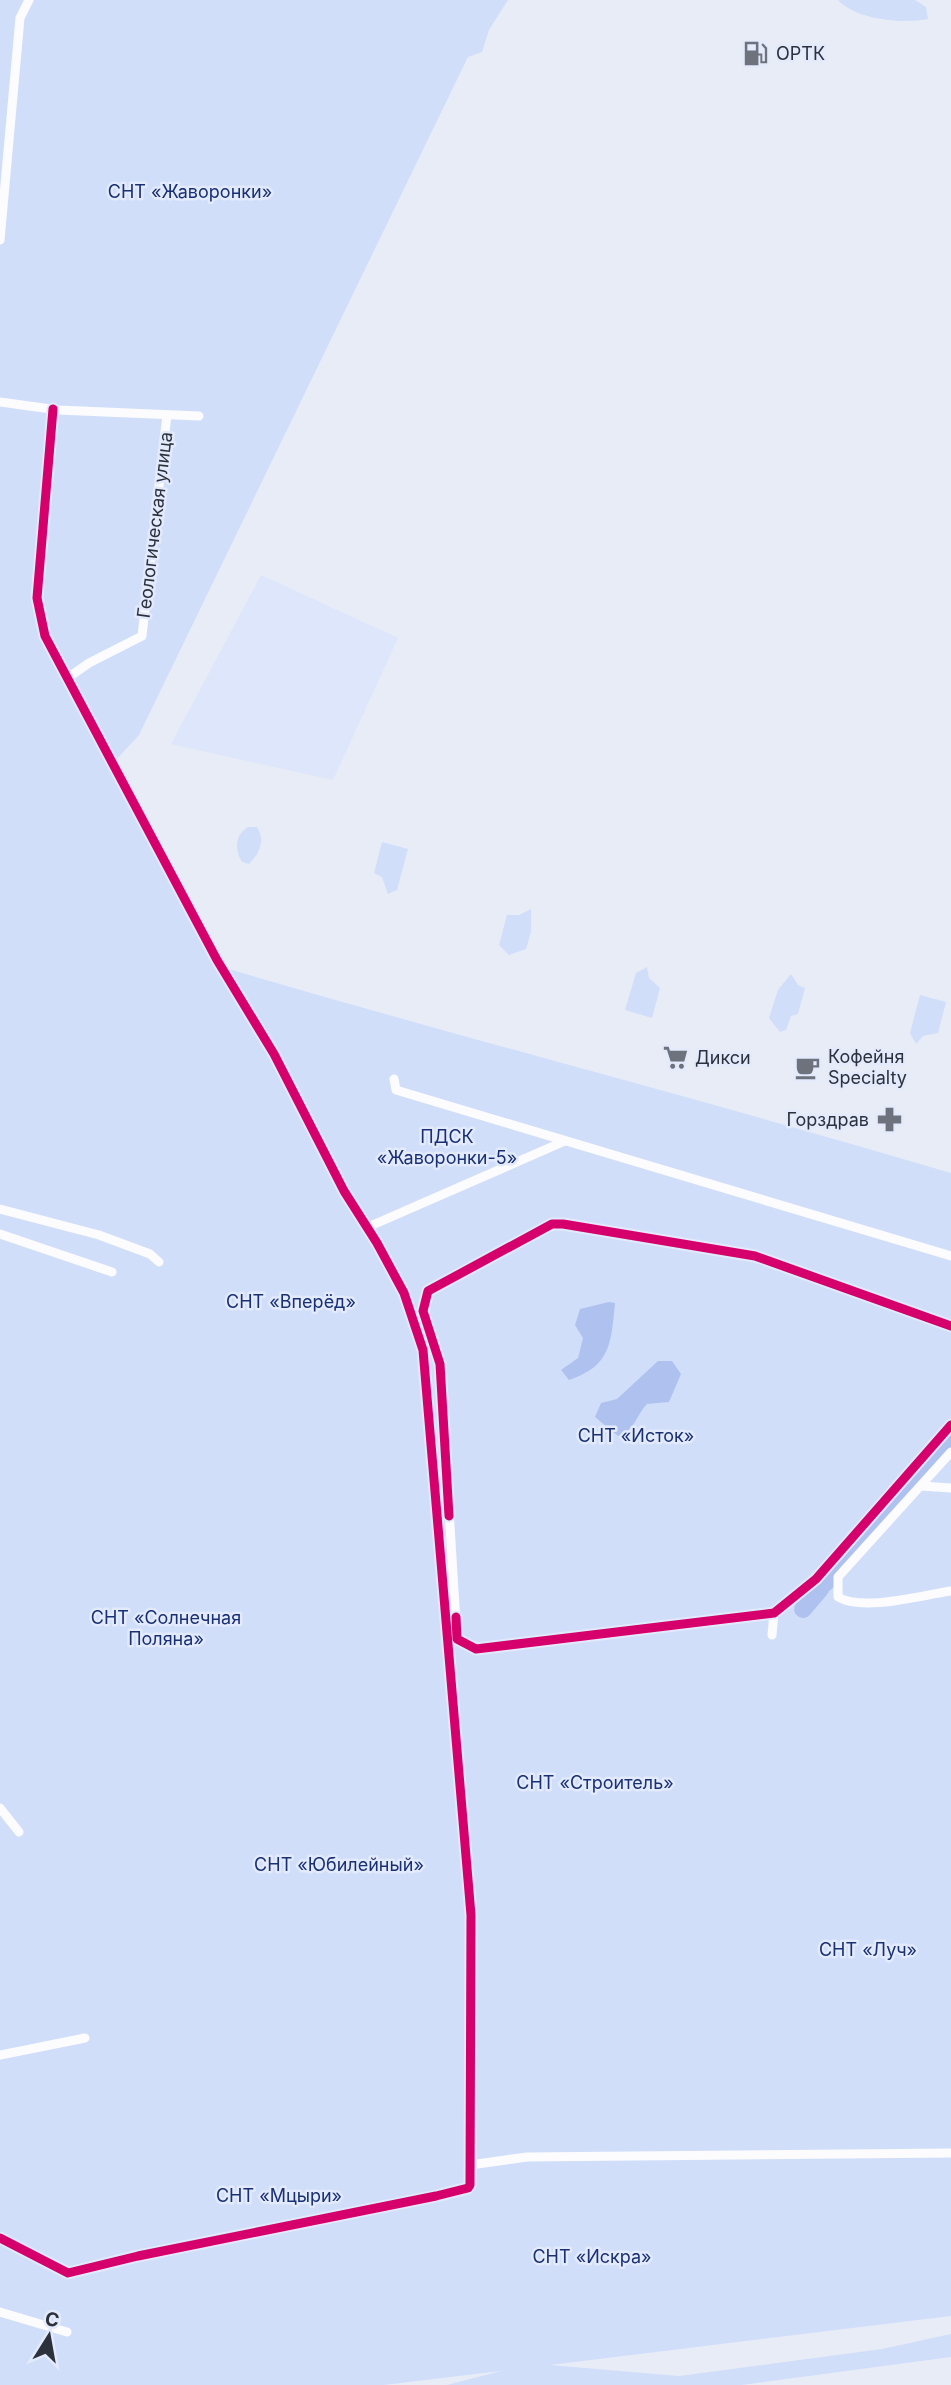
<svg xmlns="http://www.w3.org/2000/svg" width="951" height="2385" font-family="Inter,sans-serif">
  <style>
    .built { fill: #dde6fb }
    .green { fill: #d1defa }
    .water { fill: #afc2ef }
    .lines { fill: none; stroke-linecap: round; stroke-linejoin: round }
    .river { stroke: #afc2ef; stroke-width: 18 }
    .street { stroke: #fcfcfe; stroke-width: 9 }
    .cycleway-casing { stroke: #e2eafc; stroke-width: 13 }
    .cycleway { stroke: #d6006c; stroke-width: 9 }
    .labels { text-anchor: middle; stroke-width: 5; stroke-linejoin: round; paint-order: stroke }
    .poi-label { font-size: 18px; fill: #2c313c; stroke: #e2eafc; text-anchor: start }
    .park-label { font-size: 18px; fill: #1a3075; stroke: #e2eafc }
    .street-label { font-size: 18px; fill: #2c313c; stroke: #e2eafc }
  </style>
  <rect width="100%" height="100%" fill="#e8ecf6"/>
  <!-- built -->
  <path class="built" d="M261,575L398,638L333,780L171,744Z"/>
  <!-- green -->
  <g class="green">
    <path d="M0,0H508L489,30L482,52L468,57L139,735L115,761L225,968C466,1039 710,1101 951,1173V2316L550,2365L679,2376L882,2349L951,2334V2357L742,2385H447L501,2371L384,2385H0Z"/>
    <path d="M838,0H915L926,7L928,19C903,24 856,20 838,0Z"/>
    <path d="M248,827H257C266,841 259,854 249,864L242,862C234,849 235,835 248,827Z"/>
    <path d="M382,842L408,849L397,890L388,894L382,877L374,873Z"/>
    <path d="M531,909V932L526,949L509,955L499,945L507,915H519Z"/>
    <path d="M647,967L649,978L660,988L652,1018L625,1010L636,973Z"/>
    <path d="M791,974L798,985L805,988L798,1014L791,1016L786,1030L780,1032L769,1018L778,990Z"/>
    <path d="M920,995L946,1002L938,1033L923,1036L916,1044L910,1033Z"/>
  </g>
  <!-- water -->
  <g class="water">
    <path d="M609,1302L615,1303C611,1343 611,1366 569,1380L561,1370L578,1358L583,1338L575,1325L580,1309Z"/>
    <path d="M658,1361H672L681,1374L669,1402L647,1404C635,1417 636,1429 618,1436L595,1417L601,1403L617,1399Z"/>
  </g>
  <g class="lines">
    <!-- river -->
    <g class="river">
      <path d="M825,1583L951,1439"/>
      <path d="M803,1609L820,1589"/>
    </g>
    <!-- street -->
    <g class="street">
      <path d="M0,240L20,18L29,0"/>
      <path d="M0,402L58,410L199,416"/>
      <path d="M69,677L89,663L142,636L167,415"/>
      <path d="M394,1079L396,1090L951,1256"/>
      <path d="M0,1209L99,1235L150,1254L159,1262"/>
      <path d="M368,1227L565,1141"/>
      <path d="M0,1234L112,1272"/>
      <path d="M951,1326L755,1256L563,1224H552L428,1291L423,1311L440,1364L457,1639L476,1649L494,1648L774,1613L816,1579L951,1425"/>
      <path d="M951,1452L838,1577V1597C863,1612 922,1595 951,1591"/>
      <path d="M921,1486L951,1488"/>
      <path d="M772,1635L774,1613"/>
      <path d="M0,1808L19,1832"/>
      <path d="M0,2055L85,2038"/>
      <path d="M470,2165L527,2157L951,2153"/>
      <path d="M0,2238L68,2273L138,2256L436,2196L468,2188L470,2185L471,1915L423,1350L404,1293L377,1243L344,1191L274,1054L217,960L45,636L37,598L53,409"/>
      <path d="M0,2312L67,2332"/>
    </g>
    <defs>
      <g id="cycleway">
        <path d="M449,1516L440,1364L423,1311L428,1291L552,1224H563L755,1256L951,1326"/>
        <path d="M456,1617L457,1639L476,1649L774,1613L816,1579L951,1425"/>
        <path d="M0,2238L68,2273L138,2256L436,2196L468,2188L470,2185L471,1915L423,1350L404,1293L377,1243L344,1191L274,1054L217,960L45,636L37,598L53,409"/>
      </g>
    </defs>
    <!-- cycleway casing -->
    <use href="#cycleway" class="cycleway-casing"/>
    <!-- cycleway -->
    <use href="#cycleway" class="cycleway"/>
  </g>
  <!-- icons -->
  <defs>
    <symbol id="fuel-bare" viewBox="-9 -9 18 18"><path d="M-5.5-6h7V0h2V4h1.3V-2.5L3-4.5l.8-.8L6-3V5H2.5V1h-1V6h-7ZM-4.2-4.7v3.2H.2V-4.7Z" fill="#6e727d" stroke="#e2eafc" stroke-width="2.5" paint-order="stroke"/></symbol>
    <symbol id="supermarket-bare" viewBox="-9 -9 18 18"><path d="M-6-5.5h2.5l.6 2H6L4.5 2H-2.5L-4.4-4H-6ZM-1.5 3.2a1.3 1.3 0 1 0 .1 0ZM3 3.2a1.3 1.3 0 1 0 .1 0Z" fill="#6e727d" stroke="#e2eafc" stroke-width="2.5" paint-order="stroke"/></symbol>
    <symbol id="cafe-bare" viewBox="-9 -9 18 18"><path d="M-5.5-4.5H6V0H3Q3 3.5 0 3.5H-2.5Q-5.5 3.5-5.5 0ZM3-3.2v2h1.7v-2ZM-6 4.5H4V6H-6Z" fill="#6e727d" stroke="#e2eafc" stroke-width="2.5" paint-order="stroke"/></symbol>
    <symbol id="pharmacy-bare" viewBox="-9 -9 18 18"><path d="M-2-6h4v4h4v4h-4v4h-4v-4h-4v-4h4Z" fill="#6e727d" stroke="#e2eafc" stroke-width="2.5" paint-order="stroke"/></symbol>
  </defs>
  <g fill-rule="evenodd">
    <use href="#fuel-bare" x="738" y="36" width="35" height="35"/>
    <use href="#supermarket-bare" x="658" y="1040" width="35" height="35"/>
    <use href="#cafe-bare" x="790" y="1050" width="35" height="35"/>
    <use href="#pharmacy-bare" x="872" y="1102" width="35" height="35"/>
  </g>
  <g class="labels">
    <!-- poi labels -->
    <g class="poi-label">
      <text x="776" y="60">ОРТК</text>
      <text x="828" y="1063">Кофейня<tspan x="828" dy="21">Specialty</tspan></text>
      <text x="695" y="1064">Дикси</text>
      <text x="869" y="1126" text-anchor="end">Горздрав</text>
    </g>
    <!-- park labels -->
    <g class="park-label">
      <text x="190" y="198">СНТ «Жаворонки»</text>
      <text x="447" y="1143">ПДСК<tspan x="447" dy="21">«Жаворонки-5»</tspan></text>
      <text x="291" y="1308">СНТ «Вперёд»</text>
      <text x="636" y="1442">СНТ «Исток»</text>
      <text x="166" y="1624">СНТ «Солнечная<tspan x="166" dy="21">Поляна»</tspan></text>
      <text x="595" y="1789">СНТ «Строитель»</text>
      <text x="339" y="1871">СНТ «Юбилейный»</text>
      <text x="868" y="1956">СНТ «Луч»</text>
      <text x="279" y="2202">СНТ «Мцыри»</text>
      <text x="592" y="2263">СНТ «Искра»</text>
    </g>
    <!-- street labels -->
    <g class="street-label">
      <text transform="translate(155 525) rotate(-83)" y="6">Геологическая улица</text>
    </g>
  </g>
  <!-- north arrow -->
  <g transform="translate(49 2336) rotate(11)" stroke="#e2eafc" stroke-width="5" paint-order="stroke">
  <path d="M0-5L12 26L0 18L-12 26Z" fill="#2c313c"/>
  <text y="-10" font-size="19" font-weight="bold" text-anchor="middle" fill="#2c313c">С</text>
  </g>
</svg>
